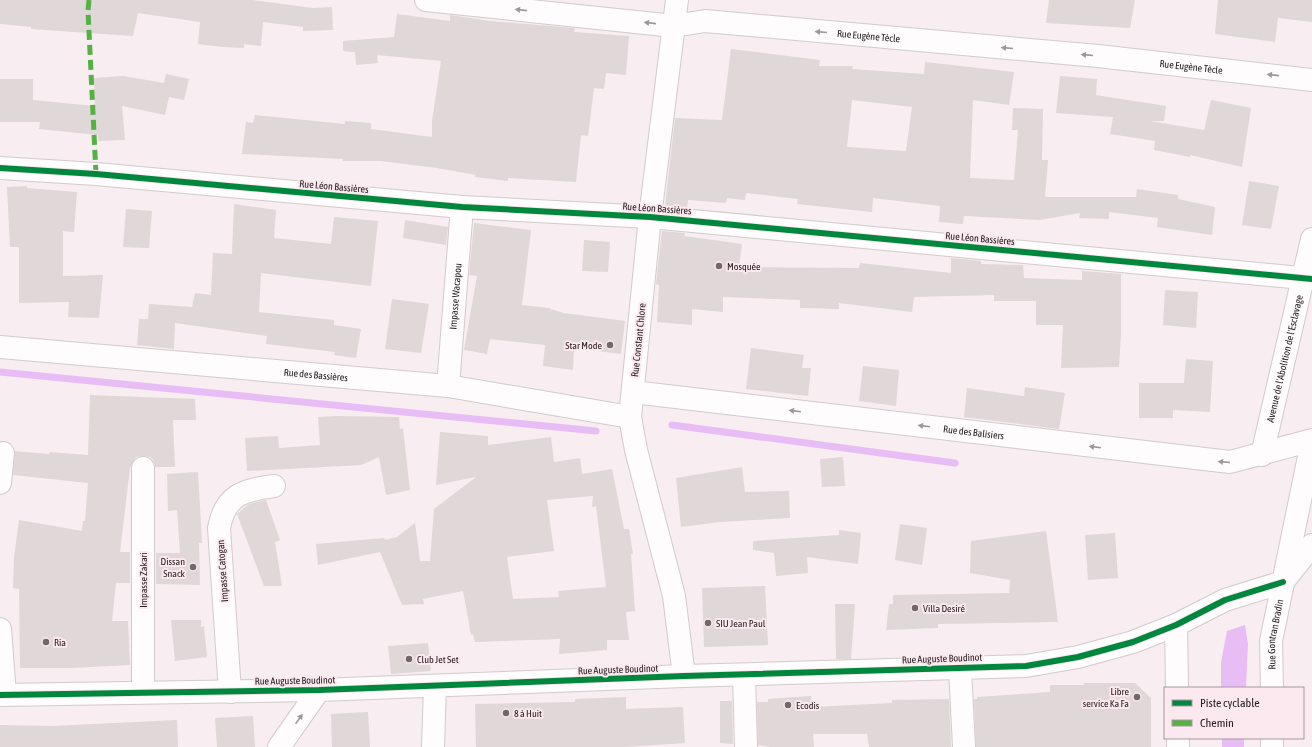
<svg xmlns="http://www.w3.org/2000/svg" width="1312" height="747" font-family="'Asap Condensed',sans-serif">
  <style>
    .water { fill: #e8bdf6 }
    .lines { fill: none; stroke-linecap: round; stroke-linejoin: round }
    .stream { stroke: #e8bdf6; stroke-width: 7 }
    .building { fill: #e0d7d8; fill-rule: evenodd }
    .minor-casing { stroke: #d3cacd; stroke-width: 24 }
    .minor { stroke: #fefcfd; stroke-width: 22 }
    .quiet { stroke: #56b145; stroke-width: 5; stroke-dasharray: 10 5; stroke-linecap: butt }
    .cycleway-casing { stroke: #fce9ef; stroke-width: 8 }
    .cycleway { stroke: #00873e; stroke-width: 6 }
    .oneway { fill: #9d999b }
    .poi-dot { fill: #70686b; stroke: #fce9ef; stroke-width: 1.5 }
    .labels { text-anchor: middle; stroke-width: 4; stroke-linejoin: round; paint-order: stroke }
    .street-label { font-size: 10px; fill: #272023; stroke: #fce9ef }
    .poi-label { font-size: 10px; fill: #272023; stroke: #fce9ef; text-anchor: start }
  </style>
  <rect width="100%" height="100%" fill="#f8edf0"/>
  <!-- water -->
  <g class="water">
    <path d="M1245,625L1248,644L1246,688H1221V662L1227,631Z"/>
    <rect x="1222" y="738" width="22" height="9"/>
  </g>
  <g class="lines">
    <!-- stream -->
    <g class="stream">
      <path d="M0,372L596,431"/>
      <path d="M672,425L955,463"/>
    </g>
  </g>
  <!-- building -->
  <g class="building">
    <path d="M0,0H253L313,8L332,7L333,30L303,31V27L263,22L261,46L244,44V48L222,47L198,44L200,22L138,13L133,36L31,29V27L0,24Z"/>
    <path d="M1049,0H1135L1130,28L1046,23Z"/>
    <path d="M1218,0H1312V22L1278,18L1275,42L1215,34Z"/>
    <path d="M397,14L450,21V15L490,21L575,28L574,32L629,36L626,75L606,73L604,89L594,88L588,136L581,135L576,182L508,178V181L475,177L476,175L437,168L381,161H343V159L242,154L246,122L253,123L255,115L345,124V121L371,123V129L432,137V121L441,61L377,55L378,63L356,65L355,52L343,51V41L394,37Z"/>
    <path d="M731,49L820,60L819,66H853L852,69L924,74L925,62L1014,72L1009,105L973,100L970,178L1014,180L1018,130H1012L1013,108L1043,109L1042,160H1048L1045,197H1136L1137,189L1178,195V199L1215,207L1212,235L1157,227L1158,218L1109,212V219L1079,218L1080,213L1040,220L964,216L963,224L939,222L940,206L873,198L872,212L797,204L798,199L746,193L745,200L727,198L726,203L688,200L687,208L665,206L675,118L722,120ZM852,100L912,107L906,151L847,147Z"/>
    <path d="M166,74L189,79L184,100L169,97L165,115L122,106L125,140L98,141V135L39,129L40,122H0V79H33V100L95,106L94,78L123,76L164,83Z"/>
    <path d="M1060,76L1097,79L1096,95L1166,106L1164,121H1150L1204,130L1211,100L1251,108L1242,167L1190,155V157L1154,150L1155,141L1110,134L1113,117L1056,113Z"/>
    <path d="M1249,181L1279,186L1271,229L1242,225Z"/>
    <path d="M27,186V188L77,192L74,232L63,231V276L103,275L99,318L68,317L69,302L19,303V247H10L7,187Z"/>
    <path d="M234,204L276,210L274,238L331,244L334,217L378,221L371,286L261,273L259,312L334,320V325L361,329L356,358L334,355L335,352L266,344L267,336L175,323L174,349L137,345L139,319H148L149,304L192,307L195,293L211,295L213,253L232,254Z"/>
    <path d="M126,209L152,211L149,248L123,247Z"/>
    <path d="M405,220L448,227L446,245L403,238Z"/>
    <path d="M474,223L531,230L522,305L550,308V309L564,313L625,321L621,354L574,348L573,370L543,366L545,345L490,339L487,354L464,350L477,276L469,275Z"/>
    <path d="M662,231L685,233L684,236L742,244L739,267L859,268L860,263L951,273V258L981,261V264L1023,265L1024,278L1082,280V271L1121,274V333L1119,367L1061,368L1063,325H1036V301H994V295L914,297L912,312L839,303V309L800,308V300L723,297V312L692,309V325L657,322L659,285L656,284Z"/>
    <path d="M584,240L610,242L608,272L582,271Z"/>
    <path d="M1165,290L1198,292L1196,328L1163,325Z"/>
    <path d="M392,299L429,304L421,353L385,349Z"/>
    <path d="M751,348L804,355L802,368H811L808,396L746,389Z"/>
    <path d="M1186,359L1213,361L1210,412L1173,410V418H1139V383H1184Z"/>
    <path d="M863,366L899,370L896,406L859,401Z"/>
    <path d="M1025,387L1065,393L1059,429L964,417L967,388L1024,396Z"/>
    <path d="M90,395L195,399L196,420H173L175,467H155L154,461L150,457L143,456L136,457L130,468L120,552H130V583H116L112,621H128L130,665L71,668H20L19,589L13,588L14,558L19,520L82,531L83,521H85L88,483L13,475L15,451L49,454L50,452L88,455Z"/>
    <path d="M337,416L399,417L400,429L403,428L410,490L386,495L379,457L361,465L247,471L245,438L278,436L279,448L320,445L318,417Z"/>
    <path d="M440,432L488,436V445L551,437L554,462L580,458L582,474L612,469L624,529H629L633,554H631L635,611L626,612L629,640H607V650L559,654L560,639L475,642L473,634L471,635L463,591L423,599L424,604L402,605L380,552L318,565L316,544L384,538L385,540L397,537L415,523L420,561H430L434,509L476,477L436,485ZM593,496L592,507L596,506L606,587L558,591L559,597L513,599L507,557L554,551L547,500Z"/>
    <path d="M843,457L845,486L822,487L820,459Z"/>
    <path d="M742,467L745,492L789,491L790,518L720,522L681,527L676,478Z"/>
    <path d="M198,472L202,543H199L200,585L156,584V553H180L177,510L168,511L167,474Z"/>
    <path d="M266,500L280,540L275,542L282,586H264L237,514L249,504Z"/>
    <path d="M900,524L927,528L922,565L895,560Z"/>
    <path d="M839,530L861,533L858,564L807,557L808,573L776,576L774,553L753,550V541L839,535Z"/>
    <path d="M1046,531L1058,622L938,624V628L886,630L889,604H893V595L1009,593L1010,580L970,573L971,541Z"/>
    <path d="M1115,533L1118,578L1088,580L1085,535Z"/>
    <path d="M765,586L768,645L704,647L702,588Z"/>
    <path d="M835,604H855L851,659H836Z"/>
    <path d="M171,620H201V627L204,626L207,657L175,661Z"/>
    <path d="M428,643L431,671L391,674L388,646Z"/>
    <path d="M1084,683H1135L1151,698V747H976L974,699H977V697L1050,692V685H1084Z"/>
    <path d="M811,696L812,707L892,703V700L949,699L951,747H869L867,734H813L814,747H770L758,745L757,702H768V699Z"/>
    <path d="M626,697V709L683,707L685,743L625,747H476L475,704L575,702V699Z"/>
    <path d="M720,701H732L733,744L720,743Z"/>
    <path d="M368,712L370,747H332L331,714Z"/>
    <path d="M253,716L255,747H217L215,718Z"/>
    <path d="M177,720L178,747H0V725L52,726Z"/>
  </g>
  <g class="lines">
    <defs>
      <g id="minor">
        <path id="s1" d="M426,0L674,26L705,21L1098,56L1312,80"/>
        <path d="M677,0L650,217L630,417L636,450L674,596L684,676"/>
        <path d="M0,168L96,174L462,207L650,217L1312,279"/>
        <path id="s2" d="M0,347L448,386L630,417"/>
        <path id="s3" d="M448,386L462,207"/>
        <path id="s4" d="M633,392L1230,462L1312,440"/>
        <path id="s5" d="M1262,455L1312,239"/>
        <path d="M0,483L3,453"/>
        <path d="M1286,578L1312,545"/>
        <path d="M1176,625L1177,688"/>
        <path d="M0,629L5,695"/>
        <path d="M960,668L964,747"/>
        <path d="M744,676L746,747"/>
        <path id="s6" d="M1272,688L1271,641L1312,442"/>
        <path d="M143,692V468"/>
        <path d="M230,692L219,528C225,495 243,490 274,486"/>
        <path d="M0,695L319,690L684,676L1026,666L1078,657L1133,642L1176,625L1225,600L1283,582"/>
        <path d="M1178,738V747"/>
        <path d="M1272,738V747"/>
        <path d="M279,747L319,690"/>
        <path d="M433,747L435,686"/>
      </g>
    </defs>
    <!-- minor casing -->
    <use href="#minor" class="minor-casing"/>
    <!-- minor -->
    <use href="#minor" class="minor"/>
    <!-- quiet -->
    <path class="quiet" d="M89,0L88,11L96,174"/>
    <defs>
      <g id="cycleway">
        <path d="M0,168L96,174L462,207L650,217L1312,279"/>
        <path d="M0,695L319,690L684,676L1026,666L1078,657L1133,642L1176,625L1225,600L1283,582"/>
      </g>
    </defs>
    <!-- cycleway casing -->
    <use href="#cycleway" class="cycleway-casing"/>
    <!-- cycleway -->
    <use href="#cycleway" class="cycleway"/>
  </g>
  <!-- one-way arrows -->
  <defs><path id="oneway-solid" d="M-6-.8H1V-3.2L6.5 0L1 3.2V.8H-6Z"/></defs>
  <g class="oneway">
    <use href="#oneway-solid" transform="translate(521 10) rotate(-174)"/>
    <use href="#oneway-solid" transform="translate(650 23) rotate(-174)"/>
    <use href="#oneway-solid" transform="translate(821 32) rotate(-175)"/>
    <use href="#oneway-solid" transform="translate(1007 48) rotate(-175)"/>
    <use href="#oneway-solid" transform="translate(1087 55) rotate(-175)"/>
    <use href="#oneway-solid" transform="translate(1273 75) rotate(-174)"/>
    <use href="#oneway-solid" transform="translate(795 411) rotate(-173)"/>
    <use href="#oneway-solid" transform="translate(924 426) rotate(-173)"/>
    <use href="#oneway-solid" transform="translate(1095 447) rotate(-173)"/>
    <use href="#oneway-solid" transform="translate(1224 462) rotate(-175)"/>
    <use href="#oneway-solid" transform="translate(299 719) rotate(-55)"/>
  </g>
  <!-- markers -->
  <g class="poi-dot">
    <circle cx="719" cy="266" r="4"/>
    <circle cx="610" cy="345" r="4"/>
    <circle cx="193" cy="567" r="4"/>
    <circle cx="915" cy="608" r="4"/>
    <circle cx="708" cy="623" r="4"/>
    <circle cx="46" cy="642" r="4"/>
    <circle cx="409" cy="659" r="4"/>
    <circle cx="1137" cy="697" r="4"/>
    <circle cx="788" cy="705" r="4"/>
    <circle cx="506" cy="713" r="4"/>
  </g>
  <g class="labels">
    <!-- street labels -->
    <g class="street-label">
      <text dy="4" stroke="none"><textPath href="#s1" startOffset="445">Rue Eugène Tècle</textPath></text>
      <text dy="4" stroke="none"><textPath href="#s1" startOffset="769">Rue Eugène Tècle</textPath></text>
      <text transform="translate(334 186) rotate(5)" y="4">Rue Léon Bassières</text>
      <text transform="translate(657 208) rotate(4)" y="4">Rue Léon Bassières</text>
      <text transform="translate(980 238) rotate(5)" y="4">Rue Léon Bassières</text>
      <text dy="4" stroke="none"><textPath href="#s3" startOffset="90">Impasse Wacapou</textPath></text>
      <text transform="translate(638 340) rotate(-84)" y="4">Rue Constant Chlore</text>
      <text dy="4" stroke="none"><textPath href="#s5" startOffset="99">Avenue de l'Abolition de l'Esclavage</textPath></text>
      <text dy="4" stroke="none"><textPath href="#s2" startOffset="317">Rue des Bassières</textPath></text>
      <text dy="4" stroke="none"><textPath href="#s4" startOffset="343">Rue des Balisiers</textPath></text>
      <text transform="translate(222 571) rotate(-94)" y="4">Impasse Catogan</text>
      <text transform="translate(143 580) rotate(-90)" y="4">Impasse Zakari</text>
      <text dy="4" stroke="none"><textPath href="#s6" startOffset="54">Rue Gontran Bradin</textPath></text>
      <text transform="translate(942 658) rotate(-2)" y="4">Rue Auguste Boudinot</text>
      <text transform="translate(618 669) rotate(-2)" y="4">Rue Auguste Boudinot</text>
      <text transform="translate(295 680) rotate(-1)" y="4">Rue Auguste Boudinot</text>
    </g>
    <!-- poi labels -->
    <g class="poi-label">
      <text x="727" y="270">Mosquée</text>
      <text x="602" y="349" text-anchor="end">Star Mode</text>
      <text x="185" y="565" text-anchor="end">Dissan<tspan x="185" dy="12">Snack</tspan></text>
      <text x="923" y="612">Villa Desiré</text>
      <text x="716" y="627">SIU Jean Paul</text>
      <text x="54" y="646">Ria</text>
      <text x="417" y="663">Club Jet Set</text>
      <text x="1129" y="695" text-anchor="end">Libre<tspan x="1129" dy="12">service Ka Fa</tspan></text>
      <text x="796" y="709">Ecodis</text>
      <text x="514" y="717">8 à Huit</text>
    </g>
  </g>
  <!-- legend -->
  <rect x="1164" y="687" width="140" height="52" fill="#fce9ef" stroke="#a7999d"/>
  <rect x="1172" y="700" width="20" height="6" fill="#00873e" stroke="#a7999d"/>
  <text x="1200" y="707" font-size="12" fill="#272023">Piste cyclable</text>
  <rect x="1172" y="720" width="20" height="6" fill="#56b145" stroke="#a7999d"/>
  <text x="1200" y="727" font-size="12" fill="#272023">Chemin</text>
</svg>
